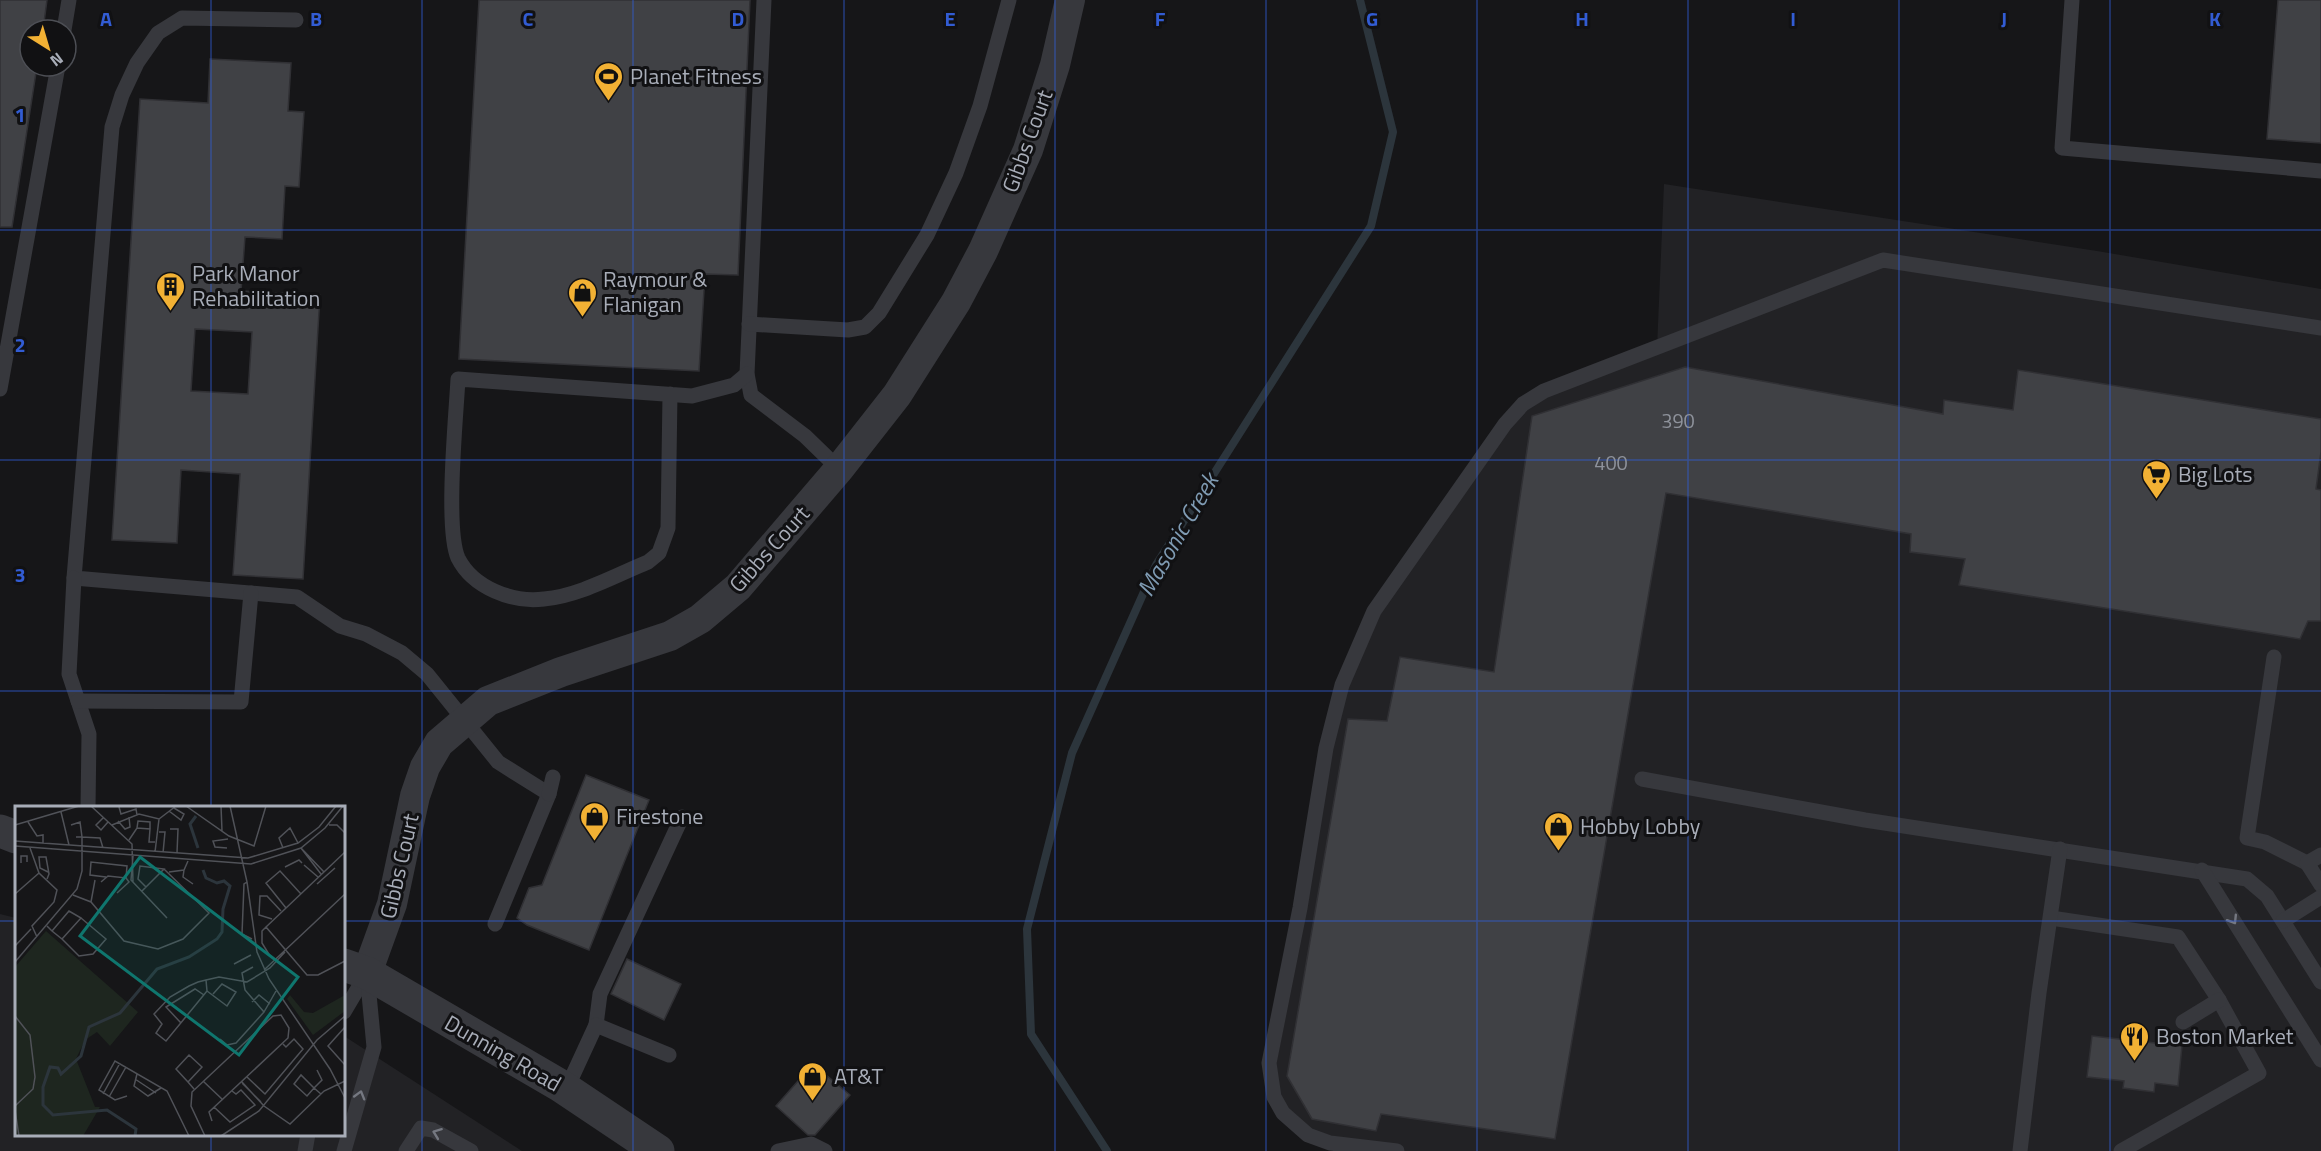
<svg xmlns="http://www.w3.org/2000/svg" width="2321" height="1151" font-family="'Titillium Web',sans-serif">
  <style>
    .built { fill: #222225 }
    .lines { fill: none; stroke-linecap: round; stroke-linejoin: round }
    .stream { stroke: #2c353c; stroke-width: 8 }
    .building { fill: #404145; stroke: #303034; stroke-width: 1.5; fill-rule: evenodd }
    .service { stroke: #37383d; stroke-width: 15 }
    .minor { stroke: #37383d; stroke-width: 30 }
    .tertiary { stroke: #37383d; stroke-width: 33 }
    .oneway { stroke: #757881 }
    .grid { fill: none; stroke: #325cd3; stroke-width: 1.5; stroke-opacity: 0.55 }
    .labels { text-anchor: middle; stroke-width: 6; stroke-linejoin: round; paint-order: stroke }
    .number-label { font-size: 20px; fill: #8e929b }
    .poi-label { font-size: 22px; fill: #a8adb8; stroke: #111113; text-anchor: start }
    .street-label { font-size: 22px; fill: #a8adb8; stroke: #111113 }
    .water-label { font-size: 24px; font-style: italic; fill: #7f9bb3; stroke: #111113 }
    .inset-river { fill: none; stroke: #2c353c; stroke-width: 3 }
    .inset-road { fill: none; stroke: #505258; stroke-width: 1.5 }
    .view { fill: #0f766e; fill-opacity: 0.15; stroke: #0f766e; stroke-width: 3 }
    .inset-edge { fill: none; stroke: #a8adb8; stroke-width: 3 }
    .grid-label { font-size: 20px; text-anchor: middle; font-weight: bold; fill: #325cd3; stroke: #111113; stroke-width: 6; stroke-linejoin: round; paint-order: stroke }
  </style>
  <rect width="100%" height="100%" fill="#161618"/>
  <!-- built -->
  <g class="built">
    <path d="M1664,184L2097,251L2321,289V1151H1400L1308,1135L1274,1097L1276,1034L1326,748L1374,611L1523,404L1657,348Z"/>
    <path d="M0,914L16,918V1134H344V1036L522,1151H0Z"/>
  </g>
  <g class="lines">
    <!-- stream -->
    <path class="stream" d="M1107,1151L1031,1034L1027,929L1072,753L1156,565L1371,226L1393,132L1360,0"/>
  </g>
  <!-- building -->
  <g class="building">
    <path d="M0,0H47L43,30H30V66H37L12,227H0Z"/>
    <path d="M479,0H750L738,275L705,274L699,371L459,359Z"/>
    <path d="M2278,0H2321V143L2267,139Z"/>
    <path d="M210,59L291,63L288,111L304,112L299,187L285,186L282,239L245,237L241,291L320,295L303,579L233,575L240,474L181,470L177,543L112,540L140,99L208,103ZM195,329L252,332L248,394L191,391Z"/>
    <path d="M1685,367L1943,414L1944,400L2013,410L2018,370L2321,419V452L2316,489L2321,490V621H2308L2300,639L1959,585L1965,559L1910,552L1911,534L1666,493L1555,1139L1381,1114L1376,1131L1312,1119L1287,1076L1348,719L1387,721L1400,657L1494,672L1532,416Z"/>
    <path d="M586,775L649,800L589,950L527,925L517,918L529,888L542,885Z"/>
    <path d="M627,959L681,984L664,1020L611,994Z"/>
    <path d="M2092,1036L2182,1046L2178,1086L2155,1083L2154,1092L2123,1088L2124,1081L2087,1077Z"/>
    <path d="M813,1064L850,1095L815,1135H808L776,1106Z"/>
  </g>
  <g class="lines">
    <!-- service -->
    <g class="service">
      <path d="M764,0L747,374L751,395L805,436L839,469"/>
      <path d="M2072,0L2062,148L2321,171"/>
      <path d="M296,20L182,18L158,33L137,63L122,95L112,127L74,578L297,597L340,626L366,634L402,653L427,674L498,762L549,794L495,924"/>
      <path d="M64,30L69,0"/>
      <path d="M749,324L848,330L865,327L879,313L927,235L956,173L980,106L1009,0"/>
      <path d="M0,389L58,66"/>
      <path d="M670,394L668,528L659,553L648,562C616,575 579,596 544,599C513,603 473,588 458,558C445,528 456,417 458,379L692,396L734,385L747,374"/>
      <path d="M74,578L69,674L89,734L88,808"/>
      <path d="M2274,657L2247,838L2265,842L2307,863"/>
      <path d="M78,701L241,702L251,593"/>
      <path d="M1642,779L1865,820L2247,879L2267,896L2321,982"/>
      <path d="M549,794L553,777"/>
      <path d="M2321,855L2307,863L2321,885"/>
      <path d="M2202,870L2321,1060"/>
      <path d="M2051,918L2178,937L2219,1000L2259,1073L2121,1151"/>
      <path d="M2283,921L2321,897"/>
      <path d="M344,1012L367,973"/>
      <path d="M2183,1022L2219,1000"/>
      <path d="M596,1025L600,994L682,817"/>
      <path d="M566,1090L596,1025L669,1055"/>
      <path d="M305,1151L308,1134"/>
      <path d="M344,1151L374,1047L367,973"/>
      <path d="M406,1151L421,1128L433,1130L471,1151"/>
      <path d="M778,1151L811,1144L825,1151"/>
      <path d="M1397,1151L1330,1143L1308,1135L1283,1113L1274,1097L1269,1063L1300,908L1326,748L1342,685L1374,611L1505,424L1523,404L1544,391L1883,260L2321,328"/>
      <path d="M2020,1151L2039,993L2060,849"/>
    </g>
    <!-- minor -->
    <path class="minor" d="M367,973L392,904L415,796L425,767L439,743L488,701L561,672L670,636L700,619L738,587L839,469L897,395L956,302L983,251L1028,150L1055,65L1070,0"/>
    <!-- tertiary -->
    <g class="tertiary">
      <path d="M0,831L16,837"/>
      <path d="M344,965L367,973L561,1086L658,1151"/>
    </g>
  </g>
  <!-- one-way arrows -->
  <defs><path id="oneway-chevron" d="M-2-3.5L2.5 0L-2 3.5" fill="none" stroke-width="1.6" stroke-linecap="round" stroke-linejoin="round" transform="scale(1.5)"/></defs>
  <g class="oneway">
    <use href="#oneway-chevron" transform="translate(2233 920) rotate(58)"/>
    <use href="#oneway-chevron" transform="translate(360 1095) rotate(-74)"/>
    <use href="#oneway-chevron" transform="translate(437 1133) rotate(-159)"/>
  </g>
  <!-- grid -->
  <path class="grid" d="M211,0V808M422,0V1151M633,0V1151M844,0V1151M1055,0V1151M1266,0V1151M1477,0V1151M1688,0V1151M1899,0V1151M2110,0V1151M0,230H2321M0,460H2321M0,691H2321M0,921H16M344,921H2321M211,1134V1151"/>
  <!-- icons -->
  <defs>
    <symbol id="stadium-pin" viewBox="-11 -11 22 30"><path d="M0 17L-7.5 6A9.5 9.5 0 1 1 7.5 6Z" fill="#f2b134" stroke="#111113"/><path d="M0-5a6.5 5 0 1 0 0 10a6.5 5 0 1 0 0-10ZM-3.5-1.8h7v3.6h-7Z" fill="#111"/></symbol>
    <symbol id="building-pin" viewBox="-11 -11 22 30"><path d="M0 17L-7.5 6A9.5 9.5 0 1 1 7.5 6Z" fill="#f2b134" stroke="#111113"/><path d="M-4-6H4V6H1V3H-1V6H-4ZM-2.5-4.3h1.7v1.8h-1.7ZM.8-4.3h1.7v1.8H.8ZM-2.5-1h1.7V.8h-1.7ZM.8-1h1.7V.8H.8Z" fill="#111"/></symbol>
    <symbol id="shop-pin" viewBox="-11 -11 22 30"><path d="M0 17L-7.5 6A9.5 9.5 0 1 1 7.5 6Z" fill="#f2b134" stroke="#111113"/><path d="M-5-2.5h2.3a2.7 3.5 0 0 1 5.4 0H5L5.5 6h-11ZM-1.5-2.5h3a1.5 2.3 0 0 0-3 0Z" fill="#111"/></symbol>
    <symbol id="supermarket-pin" viewBox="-11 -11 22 30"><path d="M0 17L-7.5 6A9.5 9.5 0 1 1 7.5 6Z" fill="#f2b134" stroke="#111113"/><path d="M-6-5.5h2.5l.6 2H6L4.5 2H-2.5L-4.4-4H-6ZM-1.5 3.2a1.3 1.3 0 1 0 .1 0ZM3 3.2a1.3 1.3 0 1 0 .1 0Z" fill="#111"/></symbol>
    <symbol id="restaurant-pin" viewBox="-11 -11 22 30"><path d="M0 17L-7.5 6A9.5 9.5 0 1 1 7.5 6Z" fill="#f2b134" stroke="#111113"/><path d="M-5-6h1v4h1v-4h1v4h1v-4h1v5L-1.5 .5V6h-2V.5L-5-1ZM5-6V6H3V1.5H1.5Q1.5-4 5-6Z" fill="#111"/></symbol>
  </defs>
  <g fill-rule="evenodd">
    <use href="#stadium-pin" x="592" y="60" width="33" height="45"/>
    <use href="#building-pin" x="154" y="270" width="33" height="45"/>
    <use href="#shop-pin" x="566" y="276" width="33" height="45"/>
    <use href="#supermarket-pin" x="2140" y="458" width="33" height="45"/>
    <use href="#shop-pin" x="578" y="800" width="33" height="45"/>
    <use href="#shop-pin" x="1542" y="810" width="33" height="45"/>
    <use href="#restaurant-pin" x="2118" y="1020" width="33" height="45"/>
    <use href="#shop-pin" x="796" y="1060" width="33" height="45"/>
  </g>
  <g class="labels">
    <!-- number labels -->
    <g class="number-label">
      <text x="1678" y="428">390</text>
      <text x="1611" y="470">400</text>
    </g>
    <!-- poi labels -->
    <g class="poi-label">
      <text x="630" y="84">Planet Fitness</text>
      <text x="192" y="281">Park Manor<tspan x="192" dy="25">Rehabilitation</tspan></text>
      <text x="603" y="287">Raymour &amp;<tspan x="603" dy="25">Flanigan</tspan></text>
      <text x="2178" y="482">Big Lots</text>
      <text x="616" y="824">Firestone</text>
      <text x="1580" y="834">Hobby Lobby</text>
      <text x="2156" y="1044">Boston Market</text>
      <text x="834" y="1084">AT&amp;T</text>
    </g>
    <!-- street labels -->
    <g class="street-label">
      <text transform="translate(1027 141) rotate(-70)" y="8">Gibbs Court</text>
      <text transform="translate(769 549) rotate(-48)" y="8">Gibbs Court</text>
      <text transform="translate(399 866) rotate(-77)" y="8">Gibbs Court</text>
      <text transform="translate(503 1053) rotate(30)" y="8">Dunning Road</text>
    </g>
    <!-- water labels -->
    <g class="water-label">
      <text transform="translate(1178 535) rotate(-60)" y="8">Masonic Creek</text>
    </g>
  </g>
  <!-- overview -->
  <g transform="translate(15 806)">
    <rect width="330" height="330" fill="#161618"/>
    <path d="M31,125L123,206L95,240L82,226L70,234L61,253L80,301H85L68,330H0V161ZM275,189L289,206L298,207L330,189V205L298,229L272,193Z" fill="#1e261f"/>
    <path class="inset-river" d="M181,10L175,18L183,42M120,330L121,323L92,304L38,309L28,299V281L35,261L43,262L46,268L66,250L74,221L105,207L142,163L174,151L202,133L207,126L208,103L215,80L209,75L202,77L191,72L188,64"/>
    <path class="inset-road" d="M76,0L117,38L118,76M171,0L214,30L239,40L251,0M206,0L207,25M215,0L232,76L242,146L254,173L315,263L330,292M104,1L106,8L121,3L122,9M154,5L166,14L169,8L159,2M46,6L54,39M88,12L81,19L86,24L93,16M103,15L110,23L115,21L114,11M13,16L22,30L28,29V37M0,19L64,0M56,19L65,16L67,31H61M97,19L124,8L144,13L161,0M314,19H322L330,27M122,22L123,15L135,16V23M155,23H163L162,47M144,26H150L148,47M114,34L122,22L135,23L134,36H140M0,35L233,52L283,37L304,21L321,0M0,40L236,58L286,42L310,22L328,0M15,42L24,67L42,84L39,96L17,120L22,131M212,42L200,41L198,35L213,33M268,42L264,32L275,22L283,37M286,42L306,68M286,42L309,66M140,46L144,13M330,46L251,121L292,169H303L330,155M118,50L116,74L152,112M6,57V50H12V56M289,59L303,71M270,61L284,54L287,57M169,64L168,71L178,78M154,66L169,64L173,55M32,73L34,68L31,51H24L25,62L33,66M86,76L93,70L111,72L112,60L76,56L75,69L91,71M232,76L229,78L227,128L237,133M302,78L320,62M127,85L149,63L125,60L123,73L131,81M102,87L114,76L111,72M0,88L24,67M58,89L76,96L109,135L143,143L168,133L194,107L149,63M76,96L80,74M271,102L251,77L265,65L286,88M257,113L244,109L245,90H252L266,105M32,120L37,125L47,133L66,112L54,105L37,125M251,121L247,125V137L255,150M47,133L64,150L78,148L91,133L66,112M0,140L16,123M0,156L62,83L67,65V31L85,32L88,42M219,158L236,149M249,164L330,88M191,174L192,185L151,235L141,227L147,218L139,208L155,191L174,180L183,176L191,174L204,171L232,176L255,162L270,146M192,185L212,200L221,186L207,178L198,188M237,196L244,189L255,198M249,206L261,185M0,210L15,229L20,271L18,283L0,300M166,217L151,201L180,183L189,189M330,221L313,240L330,259M205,233L212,239L221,237L249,206L230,184L227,167L238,161M302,264L307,274L299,282L292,290L279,278L286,269L299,282L306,288M122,268L119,280L133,290L146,282M232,271L250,288L288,243L279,233L271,241L268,238M120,273L141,287M188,275L208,294M173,276L161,263L174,249L187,261L173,276L179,283M227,276L249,300L275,318L309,285L330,275M227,277L246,296M88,288L105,257M112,290L100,294L84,284L100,255L152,285L174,330M94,291L111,261M199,301L215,316L240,299L226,284L221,288L217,285M0,304L4,330M190,330L176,300L177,286L258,210L266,209L274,222L273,232L194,306L197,315M206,330L244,305L302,234L330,210"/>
    <path class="view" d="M125,51L283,171L224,249L65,130Z"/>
    <rect width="330" height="330" class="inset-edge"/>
  </g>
  <g class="grid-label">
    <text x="106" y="26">A</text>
    <text x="316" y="26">B</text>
    <text x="528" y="26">C</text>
    <text x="738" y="26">D</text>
    <text x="950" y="26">E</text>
    <text x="1160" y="26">F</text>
    <text x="1372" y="26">G</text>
    <text x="1582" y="26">H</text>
    <text x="1793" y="26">I</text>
    <text x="2004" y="26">J</text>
    <text x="2215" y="26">K</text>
    <text x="20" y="122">1</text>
    <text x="20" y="352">2</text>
    <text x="20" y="582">3</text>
  </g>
  <!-- north arrow -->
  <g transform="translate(48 48) rotate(143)"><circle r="28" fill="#111113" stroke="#4d4f55" stroke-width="1.5"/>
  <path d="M0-4.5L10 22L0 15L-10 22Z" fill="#f2b134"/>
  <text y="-9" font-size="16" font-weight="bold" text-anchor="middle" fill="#a8adb8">N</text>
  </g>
</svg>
